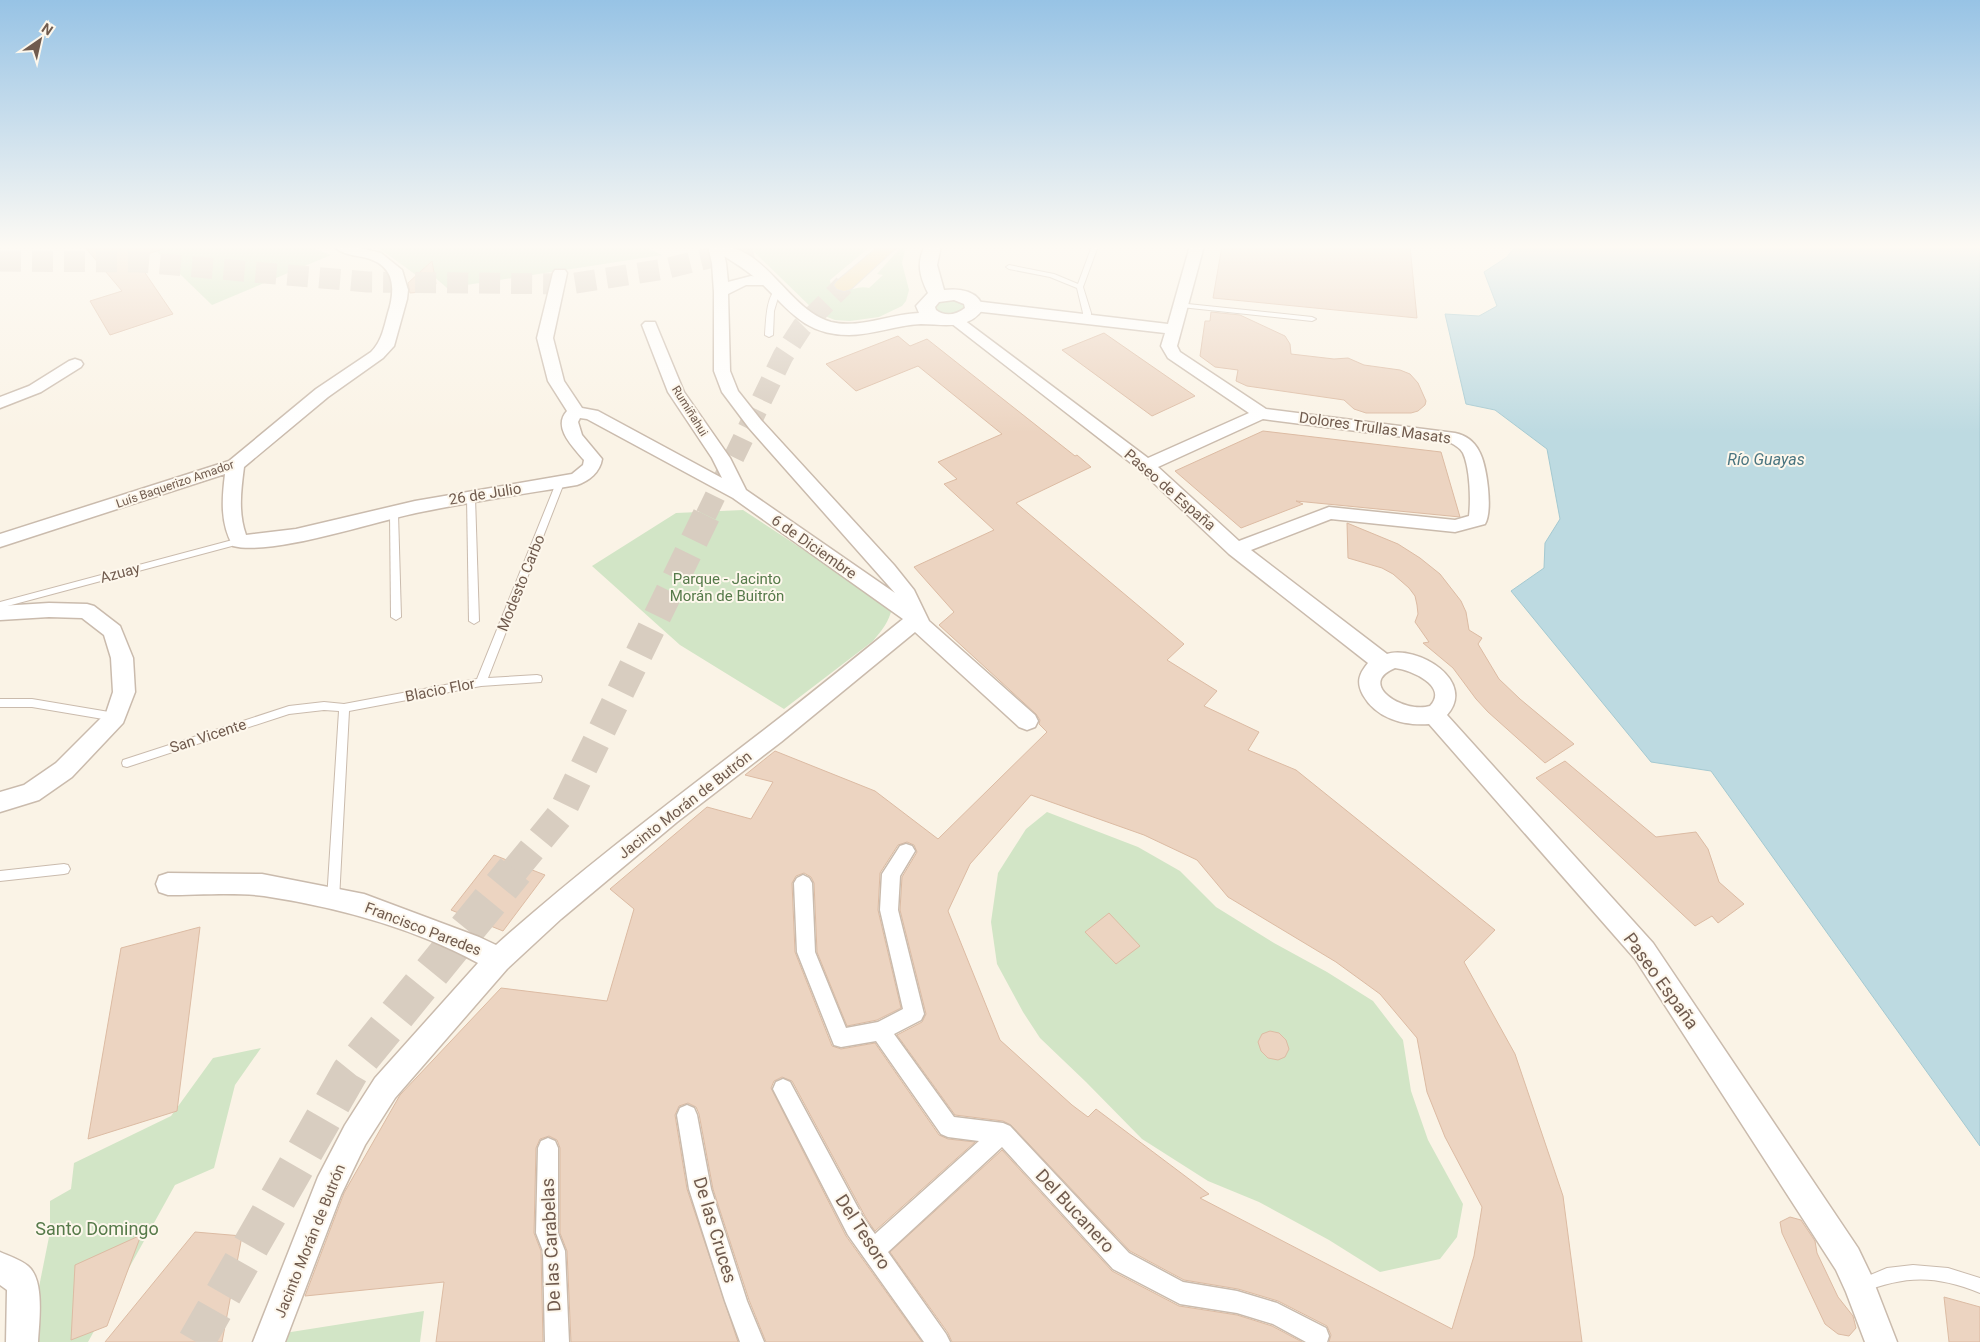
<svg xmlns="http://www.w3.org/2000/svg" width="1980" height="1342" font-family="Roboto,sans-serif">
  <style>
    .green { fill: #d2e5c6 }
    .water { fill: #bddae1; stroke: #a4c9d1 }
    .building { fill: #ecd4c1; stroke: #dcbba3; fill-rule: evenodd }
    .lines { fill: none; stroke-linecap: round; stroke-linejoin: round }
    .primary-tunnel-far2 { stroke: #d8cdc0; stroke-width: 21; stroke-dasharray: 21 11; stroke-linecap: butt }
    .primary-tunnel-far1 { stroke: #d8cdc0; stroke-width: 28; stroke-dasharray: 28 14; stroke-linecap: butt }
    .primary-tunnel { stroke: #d8cdc0; stroke-width: 37; stroke-dasharray: 37 18; stroke-linecap: butt }
    .service-casing { stroke: #cabbad; stroke-width: 2 }
    .pedestrian-casing { stroke: #cabbad; stroke-width: 3 }
    .minor-casing { stroke: #cabbad; stroke-width: 3 }
    .tertiary-casing { stroke: #cabbad; stroke-width: 3 }
    .primary-casing { stroke: #d7d1cd; stroke-width: 2 }
    .service { fill: #fff; fill-rule: evenodd }
    .pedestrian { fill: #fff; fill-rule: evenodd }
    .minor { fill: #fff; fill-rule: evenodd }
    .tertiary { fill: #fff; fill-rule: evenodd }
    .primary { fill: #f1d8a6; fill-rule: evenodd }
    .labels { text-anchor: middle; stroke-width: 4; stroke-linejoin: round; paint-order: stroke }
    .far-street-label { font-size: 12px; fill: #705b4e; stroke: #fdf7ec }
    .street-label { font-size: 15px; fill: #705b4e; stroke: #fdf7ec }
    .park-label { font-size: 15px; fill: #567a4a; stroke: #fdf7ec }
    .water-label { font-size: 16px; font-style: italic; fill: #4a7580; stroke: #fdf7ec }
    .near-street-label { font-size: 18px; fill: #705b4e; stroke: #fdf7ec }
    .near-park-label { font-size: 18px; fill: #567a4a; stroke: #fdf7ec }
  </style>
  <rect width="100%" height="100%" fill="#faf3e6"/>
  <!-- green -->
  <g class="green">
    <path d="M151,246H308L331,255L212,305Z"/>
    <path d="M376,246H643L662,255L447,288L432,275H416Z"/>
    <path d="M748,246H871L830,280L831,286C843,297 856,284 869,288L883,275L877,274L902,246H906L902,263L909,290L906,301L902,306L879,317L850,321L835,320L817,313Z"/>
    <path d="M952,299L963,304L965,309C954,315 945,318 936,309L937,304Z"/>
    <path d="M743,510L892,608C889,622 882,630 873,641L784,709L680,645L592,566L676,513Z"/>
    <path d="M1047,812L1138,847L1180,871L1216,907L1274,943L1327,972L1373,1001L1403,1040L1411,1091L1428,1140L1463,1204L1457,1237L1440,1259L1380,1272L1329,1240L1259,1202L1208,1181L1142,1139L1086,1082L1040,1038L1023,1012L997,964L991,922L998,873L1026,829Z"/>
    <path d="M261,1048L235,1085L214,1168L175,1185L88,1342H28L50,1232V1201L71,1189L74,1163L171,1116L213,1058Z"/>
    <path d="M424,1311L420,1342H269L272,1335Z"/>
  </g>
  <!-- water -->
  <path class="water" d="M1515,246H1980V1146L1711,771L1651,762L1511,591L1544,568L1545,543L1560,519L1547,449L1495,410L1466,404L1445,314L1479,316L1497,306L1484,272L1507,257Z"/>
  <!-- building -->
  <g class="building">
    <path d="M84,246H162L163,249L135,258L173,314L110,335L90,301L122,291Z"/>
    <path d="M1222,246H1410L1417,318L1213,298Z"/>
    <path d="M432,261L436,284L431,289L421,292L410,293L408,283Z"/>
    <path d="M1211,312L1240,315L1285,336L1290,344L1291,354L1334,359L1348,358L1364,365L1400,370L1410,374L1418,383L1426,401L1425,405L1418,411L1411,413H1366L1354,409L1344,400L1247,386L1236,381L1238,370L1215,367L1200,356L1205,321H1210Z"/>
    <path d="M1104,333L1195,396L1152,416L1062,350Z"/>
    <path d="M898,336L910,346L927,339L1075,456L1077,455L1091,467L1016,503L1184,644L1167,660L1217,691L1204,706L1259,732L1248,750L1296,770L1495,930L1464,962L1515,1054L1563,1196L1582,1342H1329L1331,1335L1327,1326L1278,1301L1238,1289L1184,1280L1130,1251L1011,1125L1003,1121L955,1115L897,1035L922,1022L926,1014L900,910L902,877L917,852L914,845L907,842L898,845L880,873L878,910L901,1008L877,1020L847,1026L817,952L814,883L811,877L804,873L796,876L792,883L795,952L832,1046L841,1049L875,1043L939,1135L948,1139L975,1142L875,1231L866,1218L792,1081L782,1077L774,1081L771,1088L846,1236L922,1342H766L749,1300L713,1189L699,1114L696,1107L688,1103L679,1106L675,1115L687,1189L738,1342H571L567,1251L560,1233V1148L557,1140L549,1136L540,1139L536,1148L534,1233L541,1251L543,1342H436L444,1282L305,1296L344,1193L400,1095L501,988L607,1001L634,909L610,889L707,807L751,819L773,782L745,775L775,751L875,791L938,839L1047,732L1039,724L1040,720L1036,714L939,625L954,612L914,567L994,530L944,484L957,479L938,462L1002,434L918,366L856,391L826,364ZM1031,795L1144,835L1197,860L1228,897L1336,962L1380,994L1417,1038L1427,1092L1445,1137L1482,1207L1474,1256L1452,1329L1200,1198L1209,1194L1096,1109L1088,1117L1072,1105L1000,1040L948,911L970,864Z"/>
    <path d="M1263,431L1441,452L1460,517L1296,501L1303,504L1241,528L1175,471Z"/>
    <path d="M1347,523L1398,544L1420,558L1440,574L1461,601L1466,612L1469,630L1482,638L1478,644L1499,679L1520,699L1574,744L1545,763L1488,712L1476,699L1453,668L1423,643L1429,642L1415,622L1418,614L1417,605L1415,596L1409,588L1393,574L1382,568L1348,558Z"/>
    <path d="M1565,761L1656,837L1696,832L1708,849L1719,882L1744,904L1718,923L1712,916L1695,926L1536,778Z"/>
    <path d="M494,855L545,875L503,931L451,910Z"/>
    <path d="M1109,913L1140,946L1116,964L1085,932Z"/>
    <path d="M200,927L177,1111L88,1139L121,948Z"/>
    <path d="M1270,1031L1279,1033L1286,1040L1289,1049L1285,1057L1278,1060L1268,1058L1261,1051L1258,1042L1262,1034Z"/>
    <path d="M1002,1150L1112,1271L1179,1306L1237,1315L1272,1326L1302,1342H952L948,1333L890,1252Z"/>
    <path d="M1790,1217L1801,1220L1815,1241L1817,1253L1838,1297L1853,1316L1856,1328L1849,1336L1838,1334L1825,1324L1782,1233L1780,1222Z"/>
    <path d="M195,1232L242,1236L222,1342H105Z"/>
    <path d="M141,1235L107,1326L71,1340L75,1265Z"/>
    <path d="M1944,1297L1980,1307V1342H1949Z"/>
  </g>
  <g class="lines">
    <!-- primary-tunnel-far2 -->
    <g class="primary-tunnel-far2">
      <path d="M0,261L139,262L368,282L570,284L664,269L758,246"/>
      <path d="M706,515L783,356L802,327L844,285"/>
    </g>
    <!-- primary-tunnel-far1 -->
    <path class="primary-tunnel-far1" d="M514,871L561,814L707,514"/>
    <!-- primary-tunnel -->
    <path class="primary-tunnel" d="M196,1342L350,1072L515,870"/>
    <defs>
      <g id="service">
        <path d="M1092,246H1098L1083,287L1091,313V319L1087,321L1083,319V313L1077,288L1050,277L1009,269L1006,267L1009,265L1054,274L1078,284Z"/>
        <path d="M777,289L780,291L774,311L773,335L769,337L765,335C766,323 766,295 777,289Z"/>
        <path d="M1178,303L1312,317L1316,319L1312,321L1181,307H1178Z"/>
        <path d="M560,480L564,483L488,678L537,675L541,676L542,679L541,682L481,686L349,711L339,900L337,904L333,905L329,904L327,900L339,711L324,710L289,714L127,767L123,766L122,763L123,760L289,706L324,702L344,704L477,679L556,483Z"/>
        <path d="M471,494L475,497L479,621L474,624L469,621L467,497Z"/>
        <path d="M394,510L398,513L401,617L396,620L391,617L390,513Z"/>
        <path d="M240,538L243,539L244,541L243,543L0,608V602Z"/>
        <path d="M0,699H32L115,713L119,714L120,717L119,720L115,721L32,707H0Z"/>
        <path d="M64,864L68,865L70,869L68,873L64,874L0,881V871Z"/>
        <path d="M1913,1265L1948,1268L1980,1278V1293C1936,1275 1905,1275 1861,1293L1856,1291L1854,1286L1856,1281L1887,1268Z"/>
      </g>
      <g id="pedestrian">
        <path d="M906,844L912,846L915,851L900,876L898,910L924,1014L921,1020L894,1034L954,1117L1003,1123L1010,1126L1129,1253L1183,1282L1237,1291L1277,1303L1326,1328L1329,1336L1327,1342H1306L1273,1324L1237,1313L1180,1304L1113,1269L1002,1147L888,1252L946,1334L950,1342H924L848,1235L773,1089L776,1082L783,1079L790,1082L864,1219L875,1234L979,1141L948,1137L941,1134L876,1041L841,1047L834,1045L797,952L794,883L797,878L803,875L809,878L812,883L815,952L846,1028L878,1022L903,1009L880,910L882,874L900,846Z"/>
        <path d="M687,1105L694,1108L697,1115L711,1189L747,1301L764,1342H740L725,1301L689,1189L677,1115L680,1108Z"/>
        <path d="M548,1138L555,1141L558,1148V1233L565,1251L569,1342H545L543,1251L536,1233L538,1148L541,1141Z"/>
      </g>
      <g id="minor">
        <path d="M334,246H352L381,253L402,270L408,290L407,299L394,346L383,358L328,397L244,467C241,490 238,513 246,535L296,529L415,501L572,474L583,465L584,460C573,447 552,427 567,411L548,381L537,338L553,273L555,270H565L567,273L553,338L564,381L582,408L598,411L722,478L712,458L668,392L642,325L645,322H655L684,392L730,458L746,490L895,593L749,428L722,392L714,371V292L712,263L708,246H722L726,263L728,282L751,276L775,279L777,282L775,285H746L728,294L730,371L738,391L761,420L894,565L914,590L929,621L1035,715L1038,721L1035,727L1027,730L1019,727L915,632L781,742L677,822L561,919L507,969L395,1098L365,1145L341,1195L285,1342H253L318,1177L345,1125L375,1078L478,963C414,928 336,907 264,896C236,892 197,895 168,895L159,892L156,884L159,876L168,873L262,874L364,894L479,937L496,945C581,869 673,800 764,730C811,694 857,656 903,619L733,498L587,419L580,418L578,422L582,435L602,459C600,472 589,481 577,485C523,494 469,502 416,513C373,522 272,556 233,546C220,523 222,499 225,474L0,547V534L229,461L316,389L371,352C382,341 384,327 388,313C395,291 396,268 370,259C359,255 342,256 334,246Z"/>
        <path d="M1190,246H1204L1177,346L1180,352L1266,409L1455,433C1465,435 1474,441 1479,451C1487,465 1493,511 1485,524L1455,532L1331,519L1251,550L1387,654C1418,645 1477,681 1447,715L1653,943L1858,1248L1871,1275L1897,1342H1865L1846,1292L1836,1270L1635,959L1429,724C1403,726 1376,718 1363,695C1356,682 1359,674 1368,663L1229,554L1140,470L947,320L950,317H960L1148,458L1249,413L1168,358L1161,346L1165,333L974,311L969,309L966,306L969,303L974,301L1168,324ZM1263,419L1451,443C1455,445 1460,448 1463,453C1470,468 1471,500 1469,516L1455,520L1329,507L1239,541L1158,467ZM1395,668C1411,670 1449,686 1430,706C1404,714 1356,684 1395,668Z"/>
        <path d="M75,359L81,361L83,364L81,367L41,392L0,408V397L29,386L69,361Z"/>
        <path d="M49,603L87,604L94,606L120,626L133,658L135,692L123,723L72,777L39,800L0,812V792L24,785L56,763L106,713L113,692L111,658L104,635L82,618L49,617L0,620V606Z"/>
        <path d="M0,1252C9,1256 21,1260 28,1266C45,1280 39,1322 38,1342H6L7,1290L0,1285Z"/>
      </g>
      <path id="tertiary" d="M711,246C765,240 785,309 831,322C859,329 890,314 919,313L916,306L928,293C920,277 916,263 925,246H941L937,265L944,290C960,288 980,291 983,309C968,331 943,324 921,324C896,325 873,335 849,335C803,335 788,308 758,280C744,268 729,259 714,250ZM954,300L964,304L965,308C956,315 945,317 936,310L935,307L939,302Z"/>
      <path id="primary" d="M879,246H898L851,289L844,291L837,289L834,285L837,281Z"/>
    </defs>
    <!-- service casing -->
    <use href="#service" class="service-casing"/>
    <!-- pedestrian casing -->
    <use href="#pedestrian" class="pedestrian-casing"/>
    <!-- minor casing -->
    <use href="#minor" class="minor-casing"/>
    <!-- tertiary casing -->
    <use href="#tertiary" class="tertiary-casing"/>
    <!-- primary casing -->
    <use href="#primary" class="primary-casing"/>
    <!-- service -->
    <use href="#service" class="service"/>
    <!-- pedestrian -->
    <use href="#pedestrian" class="pedestrian"/>
    <!-- minor -->
    <use href="#minor" class="minor"/>
    <!-- tertiary -->
    <use href="#tertiary" class="tertiary"/>
    <!-- primary -->
    <use href="#primary" class="primary"/>
  </g>
  <!-- sky -->
  <linearGradient id="sky" x2="0" y2="1"><stop stop-color="#97c3e5"/><stop offset="0.57" stop-color="#fdfaf4"/><stop offset="1" stop-color="#fdfaf4" stop-opacity="0"/></linearGradient>
  <rect width="1980" height="433" fill="url(#sky)"/>
  <g class="labels">
    <!-- far-street labels -->
    <g class="far-street-label">
      <text transform="translate(690 411) rotate(58)" y="4">Rumiñahui</text>
      <text transform="translate(175 484) rotate(-19)" y="4">Luís Baquerizo Amador</text>
    </g>
    <!-- street labels -->
    <g class="street-label">
      <text transform="translate(1375 428) rotate(8)" y="5">Dolores Trullas Masats</text>
      <text transform="translate(1170 490) rotate(41)" y="5">Paseo de España</text>
      <text transform="translate(485 494) rotate(-9)" y="5">26 de Julio</text>
      <text transform="translate(814 547) rotate(35)" y="5">6 de Diciembre</text>
      <text transform="translate(120 573) rotate(-15)" y="5">Azuay</text>
      <text transform="translate(521 583) rotate(-68)" y="5">Modesto Carbo</text>
      <text transform="translate(440 690) rotate(-11)" y="5">Blacio Flor</text>
      <text transform="translate(208 736) rotate(-18)" y="5">San Vicente</text>
      <text transform="translate(685 805) rotate(-38)" y="5">Jacinto Morán de Butrón</text>
      <text transform="translate(423 929) rotate(21)" y="5">Francisco Paredes</text>
      <text transform="translate(310 1241) rotate(-68)" y="5">Jacinto Morán de Butrón</text>
    </g>
    <!-- park labels -->
    <g class="park-label">
      <text x="727" y="584">Parque - Jacinto<tspan x="727" dy="17">Morán de Buitrón</tspan></text>
    </g>
    <!-- water labels -->
    <g class="water-label">
      <text x="1766" y="465">Río Guayas</text>
    </g>
    <!-- near-street labels -->
    <g class="near-street-label">
      <text transform="translate(1661 981) rotate(54)" y="6">Paseo España</text>
      <text transform="translate(1075 1211) rotate(47)" y="6">Del Bucanero</text>
      <text transform="translate(715 1230) rotate(73)" y="6">De las Cruces</text>
      <text transform="translate(863 1232) rotate(57)" y="6">Del Tesoro</text>
      <text transform="translate(551 1245) rotate(-93)" y="6">De las Carabelas</text>
    </g>
    <!-- near-park labels -->
    <g class="near-park-label">
      <text x="97" y="1235">Santo Domingo</text>
    </g>
  </g>
  <!-- north arrow -->
  <g transform="translate(40 40) rotate(34)" stroke="#fdf7ec" stroke-width="4" paint-order="stroke">
  <path d="M0-4L9 19L0 12L-9 19Z" fill="#705b4e"/>
  <text y="-8" font-size="14" font-weight="bold" text-anchor="middle" fill="#705b4e">N</text>
  </g>
</svg>
